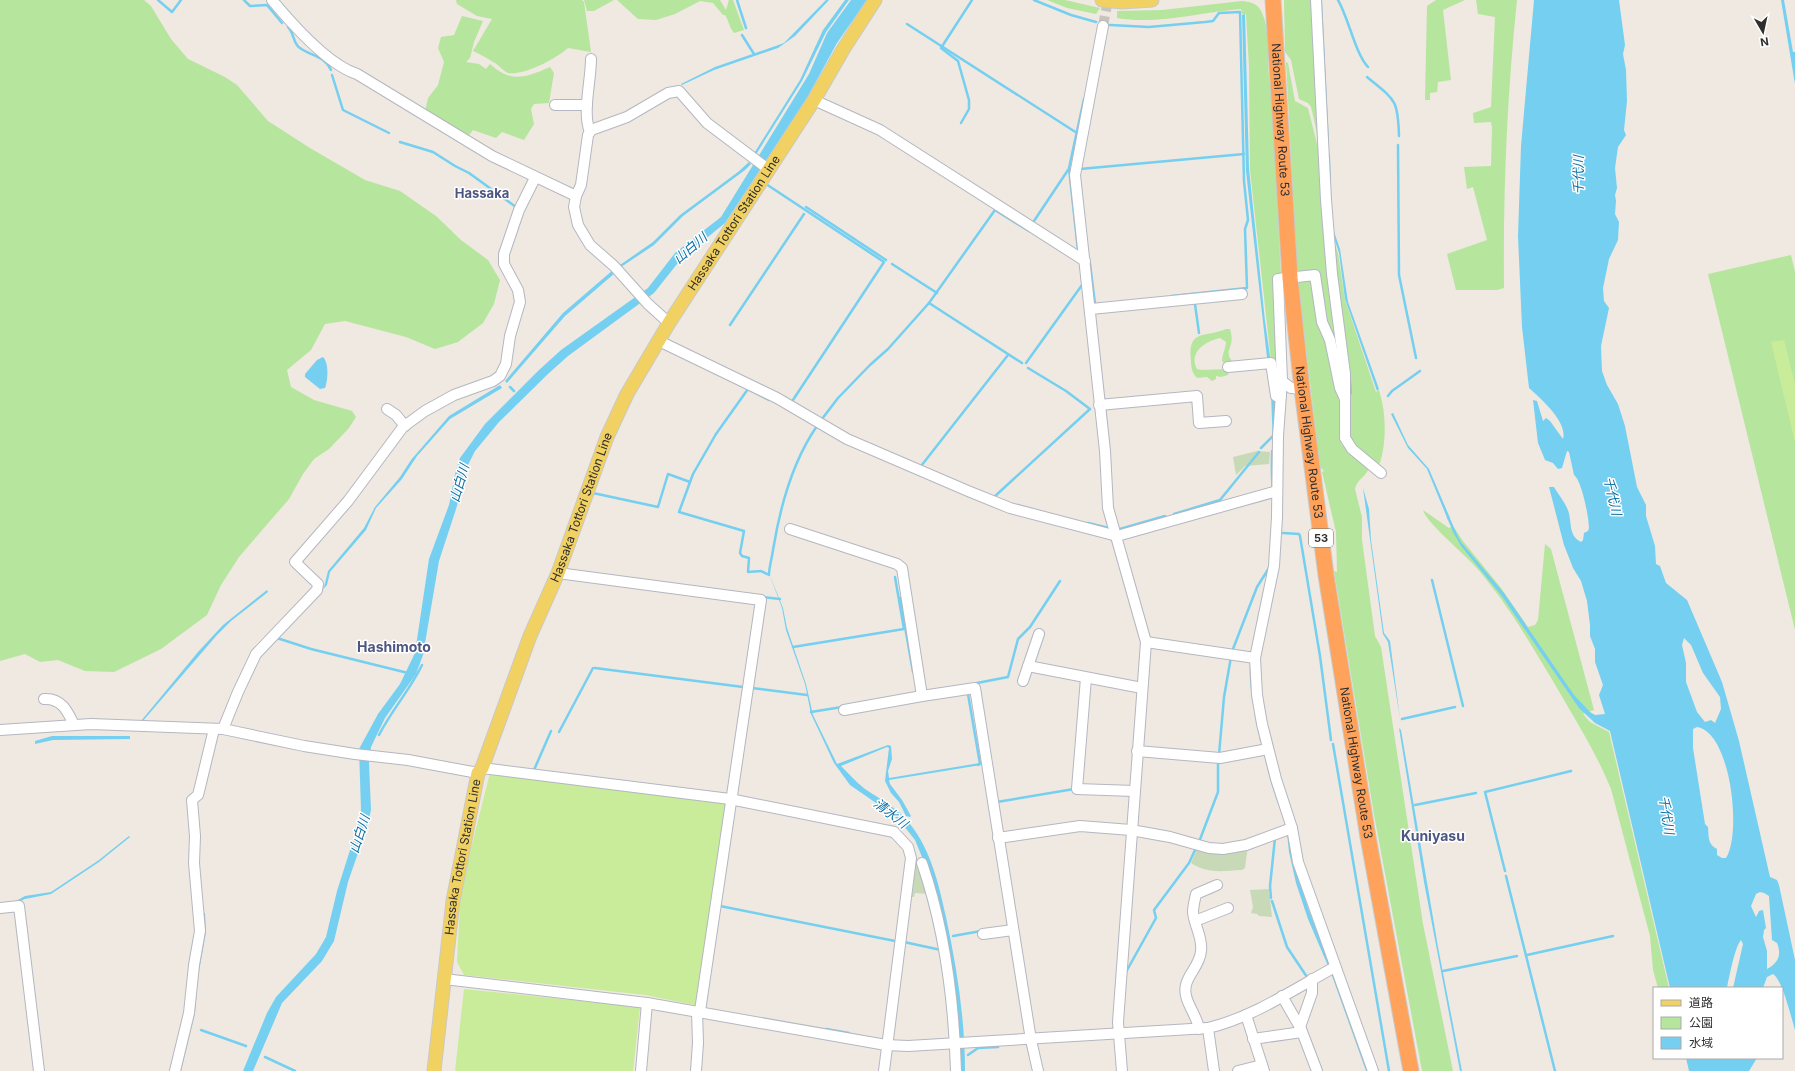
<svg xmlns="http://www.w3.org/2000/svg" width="1795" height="1071" font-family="Inter,'Noto Sans JP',sans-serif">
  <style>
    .green { fill: #b6e59e }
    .cemetery { fill: #c8d9b8 }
    .pitch { fill: #c9ec9a }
    .water { fill: #75cff0; fill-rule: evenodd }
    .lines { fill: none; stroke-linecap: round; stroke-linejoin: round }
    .stream { stroke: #75cff0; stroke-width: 2.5 }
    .minor-tunnel { stroke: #c8c4bd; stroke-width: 10; stroke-dasharray: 10 5; stroke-linecap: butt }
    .minor-casing { stroke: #b4b7c1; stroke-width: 12 }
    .major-casing { stroke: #c9c9c9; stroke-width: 15 }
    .highway-casing { stroke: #c9c9c9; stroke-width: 17 }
    .minor { stroke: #fff; stroke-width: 10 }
    .major { stroke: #f2d163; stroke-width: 13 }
    .highway { stroke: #ffa35c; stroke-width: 15 }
    .labels { text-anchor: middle; stroke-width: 3; stroke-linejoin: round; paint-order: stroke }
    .shield { fill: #fff; stroke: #6d6d6d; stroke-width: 1 }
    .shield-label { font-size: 11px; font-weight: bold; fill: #2e2e2e }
    .street-label { font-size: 12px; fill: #2e2e2e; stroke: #fff }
    .water-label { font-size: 13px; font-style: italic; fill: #0d6fa3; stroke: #fff }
    .neighbourhood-label { font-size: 13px; font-weight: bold; fill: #4d5680; stroke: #fff }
    .quarter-label { font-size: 14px; font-weight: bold; fill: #4d5680; stroke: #fff }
  </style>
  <rect width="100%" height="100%" fill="#efe9e1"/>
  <!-- green -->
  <g class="green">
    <path d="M0,0H144L151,6L171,39L188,59L225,77L237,85L268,121L310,148L365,180L400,191L436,216L461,240L488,260L500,280L494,304L483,323L458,342L435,349L406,337L345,321L325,324L311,350L287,370L291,387L314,400L352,411L356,417L349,428L329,449L314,459L303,474L289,499L239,557L221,585L207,615L161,649L114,672L85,671L58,660L40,662L25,654L0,661Z"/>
    <path d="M456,0H582L584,2L591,52L568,48C557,58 524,76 508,73C503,71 498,64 493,62C487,58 480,54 473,51L492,19L477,16L457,4Z"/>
    <path d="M584,0H614L594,11H587Z"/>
    <path d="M617,0H720L726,10L729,0H733L744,30L734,33C729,27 729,21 725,15H723L713,3L700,1L675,14L656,20L638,19Z"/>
    <path d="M1047,0H1065L1100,8L1096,14L1067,8Z"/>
    <path d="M1284,0H1314L1319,142L1311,107L1308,103L1299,99L1291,60L1285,52Z"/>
    <path d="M1436,0H1465L1443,10L1451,80L1438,82L1437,92L1430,93V100H1425L1427,6Z"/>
    <path d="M1476,0H1517C1507,96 1503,191 1504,288L1497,290H1456L1447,254L1487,240L1473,187L1467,189L1464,167L1491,166L1492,128L1491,122L1474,123L1473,113L1491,107L1495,17L1478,14Z"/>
    <path d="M1242,1C1251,2 1259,4 1262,13C1270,29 1267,58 1269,76C1276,141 1277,208 1281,274L1275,275L1278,344V392L1271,361L1250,170L1249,67L1246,14H1242L1241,9C1201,12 1158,25 1117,18V11L1162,10Z"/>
    <path d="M462,16L483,21L474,42L470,58L466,62L479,64L486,69L490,64C511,83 525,78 550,67L554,73L549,103L534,104L531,109L534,124L524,140L502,132L496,138L473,130L467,138L425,112L428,98L438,85L444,62L438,48L441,37L454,35Z"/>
    <path d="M1286,62L1288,63L1295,101L1308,108L1321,160L1344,387L1321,299L1317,270L1297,271Z"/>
    <path d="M1330,231L1338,253L1345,300L1376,392L1379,390C1386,412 1387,440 1380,463L1375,466L1348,438Z"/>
    <path d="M1791,255L1795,272V630L1708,274Z"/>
    <path d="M1310,279C1325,334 1343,387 1341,444L1369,468C1366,477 1357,479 1355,489L1362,517V540L1375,636L1381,647L1423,924L1453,1071H1422L1374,815L1334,571L1337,572L1336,532L1322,472L1324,471L1320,467L1298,281Z"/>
    <path d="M1226,329H1230C1235,344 1227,349 1229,355C1229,358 1231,359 1232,361L1230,365H1226L1222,361C1222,354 1226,348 1226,342L1220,338C1206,341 1188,352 1197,369L1201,370L1229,369L1228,375L1221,377L1216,376V379L1212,381L1207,377L1197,378C1192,373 1191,367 1191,361C1187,328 1206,338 1226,329Z"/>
    <path d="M1423,510L1449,528L1453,526L1463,541L1501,588L1528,627L1535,625L1538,620L1545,544L1551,549L1594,710L1583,714L1590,722L1609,732L1669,988H1658L1653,970L1650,936L1611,789C1597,754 1576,721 1557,688C1532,646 1507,602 1474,565C1464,554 1425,521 1423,510Z"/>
  </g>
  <!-- cemetery -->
  <g class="cemetery">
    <path d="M1257,451L1270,452L1269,464L1245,466L1236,475L1233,457Z"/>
    <path d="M1248,846L1245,868L1242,870C1223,871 1207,874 1191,863L1198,847Z"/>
    <path d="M919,861L930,894L915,893L914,897H909L913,863Z"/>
    <path d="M1269,889L1272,917L1259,916L1257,914L1251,913L1253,907L1250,890Z"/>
  </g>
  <!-- pitch -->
  <g class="pitch">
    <path d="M1784,340L1795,384V442L1771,342Z"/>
    <path d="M490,773L724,802L727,805L697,1003L695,1005L645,995L464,975L457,962L460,903L469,856Z"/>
    <path d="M464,989L640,1007L633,1071H455Z"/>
  </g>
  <!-- water -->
  <g class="water">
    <path d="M826,0H829L795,36L778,48L714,70L682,85L681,84L715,67L784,43Z"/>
    <path d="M845,0H849L826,32L802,81L755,156L753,155L800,80L823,30Z"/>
    <path d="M851,0H867L837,43L806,100L725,223L681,259L654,293L568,356L548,374L499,422L475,451L464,473L457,506L439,561L423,655L416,674L385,718L371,747L369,763L371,810L367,827L348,882L334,941L322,961L282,1003L253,1071H243L267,1013L276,997L316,954L326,937L337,891L358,825L361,809L359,749L378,714L400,684L415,653L429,559L449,505L456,470L460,458L485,424L539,370L561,350L648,288L675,253L721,217L809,74L827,33Z"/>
    <path d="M1319,0H1322L1329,143L1326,145Z"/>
    <path d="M1534,0H1619L1625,45L1623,54L1626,70L1627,101L1624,130L1626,135L1618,147L1615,168L1617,188L1615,195L1616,201L1615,214L1619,222L1618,240L1609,259L1603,288L1604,301L1609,308L1601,346L1602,371L1607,385L1618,404L1625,426L1637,487L1646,505V516L1655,546L1656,564L1660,566L1666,583L1687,600L1722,682L1739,741L1770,877L1777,880L1779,885L1795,960V1030C1791,1017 1783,981 1773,974L1767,977L1763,988H1733L1743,944L1741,940C1735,946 1729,978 1727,988H1670L1610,731L1595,723L1579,708L1501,595L1461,546L1452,530H1455L1461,542L1504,593L1574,695L1590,712L1595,715L1605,714L1599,695L1603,685L1595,662V649L1590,636V625L1587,601L1581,581L1573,568L1564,545L1549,487H1554C1558,494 1564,501 1567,508C1573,520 1567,535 1581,542L1583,540L1584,533L1588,531L1589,528C1589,518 1582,481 1574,475L1569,452L1567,451L1562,468L1558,469L1553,463L1545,460L1538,443L1533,400L1537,401L1543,421L1546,418L1550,421L1563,439C1568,422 1540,398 1529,388L1522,327L1518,236L1521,146ZM1684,638L1691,645L1703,673L1720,697L1721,709L1715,723L1711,720L1705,722L1697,712L1686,682V663L1682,645ZM1697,727C1731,732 1742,834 1726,858H1722L1717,855V849C1707,844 1709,836 1708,827L1705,824L1693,748V729ZM1760,892L1764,893L1769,896L1772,940L1777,943C1782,955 1778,963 1767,969V951L1763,937L1764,930L1766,928L1763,910L1759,911L1756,917L1751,906L1756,894Z"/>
    <path d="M1781,0H1784L1793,52H1795V84Z"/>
    <path d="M1245,14L1249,169L1265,321L1275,392V447H1273L1271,393L1246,171L1242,15Z"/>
    <path d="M1327,154H1330L1332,226L1340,249L1348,302L1379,389L1377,391L1345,299L1339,253L1333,235Z"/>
    <path d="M749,162L751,164L745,170L683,216L654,245L621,267L620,265L653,242L680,215L738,172Z"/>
    <path d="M613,270L615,273L565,316L507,383L505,381L563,313Z"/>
    <path d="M323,357C329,363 328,380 325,388L320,389L305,377V374L317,360Z"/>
    <path d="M500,385L502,388L450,419L417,456L402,479L376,508L366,530L330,572L327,585L286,629L324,587L328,571L364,528L375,507L400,477L411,460L449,416Z"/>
    <path d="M1393,413L1408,445L1429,469L1450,518L1448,520L1427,469L1408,448L1391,414Z"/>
    <path d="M1271,450H1274V543L1253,660L1282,812C1277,806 1262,755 1264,746L1260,741C1256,715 1248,690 1250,663C1254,623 1268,585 1272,544C1275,513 1269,482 1271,450Z"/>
    <path d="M1363,488L1369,509L1371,540L1384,633L1390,641L1400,719L1388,642L1383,634Z"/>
    <path d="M769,573L783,608L787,628L806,684L813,715L837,764L888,745L891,746L892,759L888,771L889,778L980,763L981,765L889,780L890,784L902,800L911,816L910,817L906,816L899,802L891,793L885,781L889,748L887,747L841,766C848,773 856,782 865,789C881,800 898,808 910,824C931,850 939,885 946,917C957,968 965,1019 965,1071H958L929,874L915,840L904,826L892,814L850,785L834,763L811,714L805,684L786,630L782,608Z"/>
    <path d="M267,590L268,592L231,621L217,635L142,722L141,721L198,652L223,625Z"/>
    <path d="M1399,728L1401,730L1438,947L1462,1071H1460L1424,882Z"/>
    <path d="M52,736H130V739L53,740L35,744V741Z"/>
    <path d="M1287,833H1290L1300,882L1308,908L1370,1071H1366L1331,973L1308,919L1296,883L1289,852Z"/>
    <path d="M129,836L130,837L99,862L51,894L25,899L14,904V902L25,896L51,892L99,860Z"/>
    <path d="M203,913H205L206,932L198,977L195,1013L181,1071H179Z"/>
    <path d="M1686,1058H1757L1749,1071H1689Z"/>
  </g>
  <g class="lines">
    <!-- stream -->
    <g class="stream">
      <path d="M158,0L172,12L181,0"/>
      <path d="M244,0L250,6L267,5L282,23"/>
      <path d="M737,0L746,28"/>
      <path d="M1034,0L1071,15L1096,22"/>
      <path d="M1338,0C1349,19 1355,53 1368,67"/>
      <path d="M907,24L1077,133"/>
      <path d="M1110,25L1149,27L1205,22L1213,21L1219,13L1240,12L1244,181L1248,220L1245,229L1247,288L1172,296"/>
      <path d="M288,27C294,32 293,44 300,48C311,56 325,56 331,70"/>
      <path d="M742,35L754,54"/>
      <path d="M332,75L343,110L389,133"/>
      <path d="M1367,77C1395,100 1398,99 1399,136"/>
      <path d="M961,123L969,109V100L958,61L941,48L972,0"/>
      <path d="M400,142L433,152L455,166L469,173L516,207"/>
      <path d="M1398,145L1399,275L1416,358"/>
      <path d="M1080,169L1244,154"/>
      <path d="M766,184L884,262L791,403"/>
      <path d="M806,207L886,260"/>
      <path d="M1032,224L1068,170H1070"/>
      <path d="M1078,250L1069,168L1084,99"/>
      <path d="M892,264L937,293"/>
      <path d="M1090,264L1095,304H1097"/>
      <path d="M929,303L1022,363"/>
      <path d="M1195,304L1199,333"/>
      <path d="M730,325L804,214"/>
      <path d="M1026,363L1082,285"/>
      <path d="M1350,381L1351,393"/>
      <path d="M510,387L514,391"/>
      <path d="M1388,396L1392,391L1420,371"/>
      <path d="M769,400L748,389L716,434L693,474L679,512L744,531L740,553L742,556L749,558L748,572L761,571L769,575C769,567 772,558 773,550C780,507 792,462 817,426"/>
      <path d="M822,419L838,398L870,365L888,349L929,303L995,210L1029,231"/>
      <path d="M1261,448L1274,435"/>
      <path d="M919,466H921L925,461L1008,355"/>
      <path d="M593,495V493L658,507L668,474L690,482"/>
      <path d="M993,498L1090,409L1066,391L1028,368"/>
      <path d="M1174,514L1220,500L1259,452"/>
      <path d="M1448,517L1455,533"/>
      <path d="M1088,523L1109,528"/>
      <path d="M1120,529L1165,516"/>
      <path d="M1283,533L1299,534L1300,536L1320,656L1331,740"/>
      <path d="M1432,580L1463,706"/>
      <path d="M762,597L780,599"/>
      <path d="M900,598L913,672"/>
      <path d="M277,638L311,649L408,673"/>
      <path d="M793,647L904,629L895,577"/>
      <path d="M1233,649L1257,587L1269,568"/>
      <path d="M595,668L743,687"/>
      <path d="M978,687L977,683L1008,677L1018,639L1030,627L1060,581"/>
      <path d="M752,688L807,695"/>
      <path d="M968,694L980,764L978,765"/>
      <path d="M811,712L842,707"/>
      <path d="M1402,719L1455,707"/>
      <path d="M559,732L593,668"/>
      <path d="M379,735C391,711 410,690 422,665"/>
      <path d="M1333,744L1389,1071"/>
      <path d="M1219,755L1224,697L1231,657"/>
      <path d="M537,771L534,770L551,731"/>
      <path d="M997,802L1074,789"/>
      <path d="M1415,805L1476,793"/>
      <path d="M1199,842L1218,792V761"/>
      <path d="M1505,871L1485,792L1571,771"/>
      <path d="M1506,876L1555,1071"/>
      <path d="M1271,898L1270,886L1275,838"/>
      <path d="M1272,901L1287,947L1307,977"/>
      <path d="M720,906L895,941"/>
      <path d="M953,936L981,931"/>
      <path d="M904,942L941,950"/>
      <path d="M1527,955L1613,936"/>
      <path d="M1443,971L1517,956"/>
      <path d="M1126,972L1156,918L1154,910L1189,863L1196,848"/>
      <path d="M826,1029L849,1033"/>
      <path d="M201,1030L246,1046"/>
      <path d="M968,1055L978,1048L998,1047"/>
      <path d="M265,1057L295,1071"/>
    </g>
    <!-- minor-tunnel -->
    <path class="minor-tunnel" d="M1103,26L1108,0"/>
    <defs>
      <g id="minor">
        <path d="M272,0C292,24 328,65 357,74L492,156L576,196"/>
        <path d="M1316,0L1326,200L1332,274L1345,374V399"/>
        <path d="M1103,26L1075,175L1105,451L1108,508L1146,642L1118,1022L1122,1071"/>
        <path d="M814,100L880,130L1085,261"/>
        <path d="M555,105H587"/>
        <path d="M590,132C582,113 591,81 591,59"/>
        <path d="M1091,309L1242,294"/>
        <path d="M669,323L648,304L614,266L590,245L578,225L574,207L576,196L581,185L588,135L591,130L627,117L668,93L679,91L707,123L768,169"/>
        <path d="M659,341L777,398L847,439L968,491L1010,508L1117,536L1277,491"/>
        <path d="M1228,367L1271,363L1276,396"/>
        <path d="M1282,381L1278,279L1315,275L1322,322L1330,340L1340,388L1345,399V438L1352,449L1381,473"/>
        <path d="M1302,389L1291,388L1282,381L1278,436L1277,517L1274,566L1255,658L1257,695L1262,724L1276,779L1292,828L1298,862L1373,1071"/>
        <path d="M1099,405L1197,396L1199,423L1226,421"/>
        <path d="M387,409L396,415L405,426"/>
        <path d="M790,529L897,564L902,568L922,696L975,688L1031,1040L1038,1071"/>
        <path d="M558,573L761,600L700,1011"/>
        <path d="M1146,642L1255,658"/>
        <path d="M1028,666L1142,688"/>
        <path d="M1086,678L1077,789L1134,791"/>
        <path d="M1023,681L1039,634"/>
        <path d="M44,699C62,698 68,712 74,725"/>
        <path d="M844,710L922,696"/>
        <path d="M223,729L238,692L256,654L317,590L318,584L295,562L348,501L403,427L425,411L454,395L493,381L500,376L506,364L510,336L520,302L518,290L504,264V254L519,210L535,178"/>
        <path d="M0,730L91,724L223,729L304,746L355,754L408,760L478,773"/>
        <path d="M1137,751L1220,758L1268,749"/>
        <path d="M482,768L730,799L894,832"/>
        <path d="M998,838L1080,826L1131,830L1170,837L1209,848L1223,849L1246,845L1292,828"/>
        <path d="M922,863C945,930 954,1000 956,1071"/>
        <path d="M0,908L19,906L39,1071"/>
        <path d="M1195,921L1228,908"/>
        <path d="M983,934L1013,930"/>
        <path d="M444,979L647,1003L886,1045L908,1046L1208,1028C1254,1017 1294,989 1335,967"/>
        <path d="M1282,996L1301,1029L1317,1071"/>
        <path d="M1246,1015L1264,1071"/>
        <path d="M1300,1027L1312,993V979"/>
        <path d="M1208,1028L1214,1071"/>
        <path d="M1199,1029C1197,1014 1182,1000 1186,985C1188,974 1200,965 1201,951C1203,938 1194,925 1193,912C1193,906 1195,899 1196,894L1217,885"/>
        <path d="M1253,1039L1302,1032"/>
        <path d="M175,1071L189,1013L194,965L200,931L194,863L195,836L192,800L198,795L200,787L214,729"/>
        <path d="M641,1071L647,1003"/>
        <path d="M696,1071L698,1043L697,1011"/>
        <path d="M884,1071L911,858L908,847L894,832"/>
        <path d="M1238,1071L1262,1065"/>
      </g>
      <g id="major">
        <path d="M1102,0L1122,2L1152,0"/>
        <path id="s1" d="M434,1071L453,901L478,773L482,768L530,636L558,573L607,437L627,394L669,323L814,100L844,48L875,0"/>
      </g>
      <g id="highway">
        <path id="s2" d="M1273,0L1290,278L1302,389L1326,575L1368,837L1411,1071"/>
      </g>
    </defs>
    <!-- minor casing -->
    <use href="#minor" class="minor-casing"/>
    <!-- major casing -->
    <use href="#major" class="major-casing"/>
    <!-- highway casing -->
    <use href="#highway" class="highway-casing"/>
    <!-- minor -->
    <use href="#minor" class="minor"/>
    <!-- major -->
    <use href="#major" class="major"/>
    <!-- highway -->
    <use href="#highway" class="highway"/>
  </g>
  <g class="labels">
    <!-- shield labels -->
    <rect class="shield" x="1309" y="529" width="24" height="18" rx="3"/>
    <g class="shield-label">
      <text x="1321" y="542">53</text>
    </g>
    <!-- street labels -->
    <g class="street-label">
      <text dy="4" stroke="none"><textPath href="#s2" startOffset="120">National Highway Route 53</textPath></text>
      <text dy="4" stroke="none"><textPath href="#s1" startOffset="911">Hassaka Tottori Station Line</textPath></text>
      <text dy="4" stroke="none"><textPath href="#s2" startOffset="444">National Highway Route 53</textPath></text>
      <text dy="4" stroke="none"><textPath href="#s1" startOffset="587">Hassaka Tottori Station Line</textPath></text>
      <text dy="4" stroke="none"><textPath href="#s2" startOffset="768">National Highway Route 53</textPath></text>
      <text dy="4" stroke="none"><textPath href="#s1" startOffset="216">Hassaka Tottori Station Line</textPath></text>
    </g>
    <!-- water labels -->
    <g class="water-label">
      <text transform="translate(1578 175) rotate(-90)" y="5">千代川</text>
      <text transform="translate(690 248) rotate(-41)" y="5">山白川</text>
      <text transform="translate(459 483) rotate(-74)" y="5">山白川</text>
      <text transform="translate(1613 496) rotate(77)" y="5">千代川</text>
      <text transform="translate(891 813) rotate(38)" y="5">清水川</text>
      <text transform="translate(1667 815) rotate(81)" y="5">千代川</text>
      <text transform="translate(359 834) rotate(-72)" y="5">山白川</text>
    </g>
    <!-- neighbourhood labels -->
    <g class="neighbourhood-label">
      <text x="482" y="198">Hassaka</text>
    </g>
    <!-- quarter labels -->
    <g class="quarter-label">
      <text x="394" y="652">Hashimoto</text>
      <text x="1433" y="841">Kuniyasu</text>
    </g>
  </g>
  <!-- legend -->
  <rect x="1653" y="987" width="130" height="72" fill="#ffffff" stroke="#ababab"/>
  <rect x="1661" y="1000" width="20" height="6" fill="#f2d163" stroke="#ababab"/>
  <text x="1689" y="1007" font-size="12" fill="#2e2e2e">道路</text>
  <rect x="1661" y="1017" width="20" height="12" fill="#b6e59e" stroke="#ababab"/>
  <text x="1689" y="1027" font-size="12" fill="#2e2e2e">公園</text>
  <rect x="1661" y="1037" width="20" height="12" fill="#75cff0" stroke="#ababab"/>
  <text x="1689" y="1047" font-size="12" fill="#2e2e2e">水域</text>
  <!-- north arrow -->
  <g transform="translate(1763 32) rotate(171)" stroke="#ffffff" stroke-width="3" paint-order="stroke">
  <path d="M0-3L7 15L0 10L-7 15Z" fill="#2e2e2e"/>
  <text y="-6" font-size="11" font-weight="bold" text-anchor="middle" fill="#2e2e2e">N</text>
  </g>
</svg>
